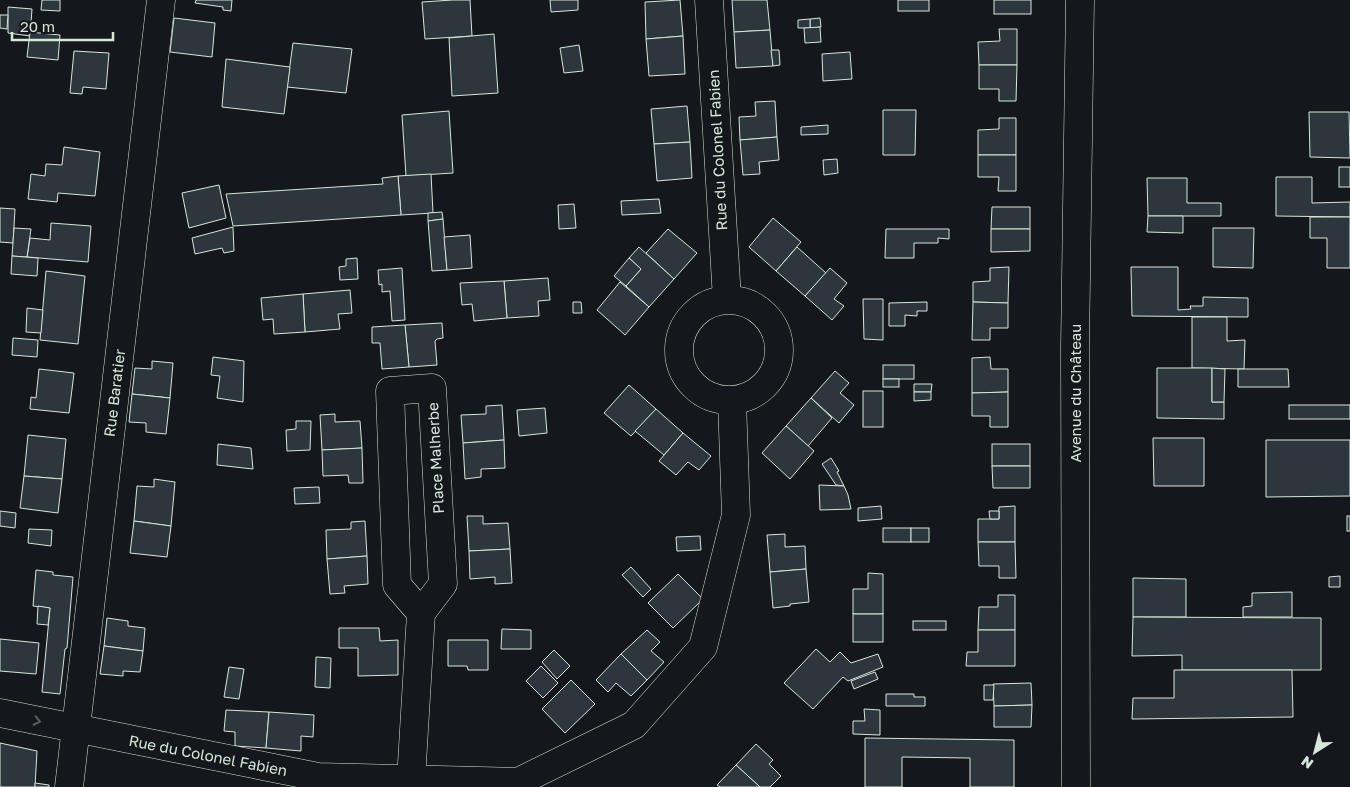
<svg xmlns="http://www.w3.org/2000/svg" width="1350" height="787" font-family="'Golos Text',sans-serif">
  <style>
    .building { fill: #2c363c; stroke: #d8e6dc }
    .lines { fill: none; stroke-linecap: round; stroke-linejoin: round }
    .minor-casing { stroke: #d8e6dc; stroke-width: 29 }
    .minor { stroke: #14181c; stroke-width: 28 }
    .oneway { stroke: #59605f }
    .labels { text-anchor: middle; stroke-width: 4; stroke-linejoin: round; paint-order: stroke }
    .street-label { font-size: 15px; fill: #d8e6dc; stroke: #14181c }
  </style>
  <rect width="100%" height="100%" fill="#14181c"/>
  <!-- building -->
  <g class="building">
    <path d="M42,0H60V11L41,10Z"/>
    <path d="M196,0H232L231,11L223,10V7L195,3Z"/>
    <path d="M453,0H470L472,36L425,39L422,2Z"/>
    <path d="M550,0H578V10L551,12Z"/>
    <path d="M680,0L683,36L646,39L645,2Z"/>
    <path d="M732,0H767L770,30L734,32Z"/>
    <rect x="898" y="0" width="31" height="11"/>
    <rect x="994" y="0" width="37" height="14"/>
    <path d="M8,7L32,9L30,36L8,33Z"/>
    <path d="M0,15H8L7,29L0,28Z"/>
    <path d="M174,18L215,23L212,57L170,52Z"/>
    <path d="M820,18L821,27L810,28V19Z"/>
    <path d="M810,19V28H798V20Z"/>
    <path d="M820,27L821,42L805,43L804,28Z"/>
    <path d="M999,29H1017V65H979L978,42L1000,41Z"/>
    <path d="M770,30L773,66L736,68L734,32Z"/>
    <path d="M30,32L60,35L58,60L27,57Z"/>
    <path d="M494,34L498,93L452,96L449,38Z"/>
    <path d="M683,36L685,74L649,76L646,39Z"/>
    <path d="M293,43L352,49L346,93L287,87Z"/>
    <path d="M579,45L583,71L564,73L560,48Z"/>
    <path d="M771,50H779L780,65L773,66Z"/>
    <path d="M74,51L109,53L106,89L83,87L82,94L70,93Z"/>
    <path d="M850,52L852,79L823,81L822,54Z"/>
    <path d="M226,59L290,67L284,114L222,107Z"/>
    <path d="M979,65H1017L1016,101H999V89H979Z"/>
    <path d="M775,101L777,137L740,140L739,117L756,116L755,102Z"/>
    <path d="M687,106L690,142L654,144L651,109Z"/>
    <path d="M883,110H916L915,155H883Z"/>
    <path d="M449,111L453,173L406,176L402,115Z"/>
    <path d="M1309,112H1349L1350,158L1310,157Z"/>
    <path d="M999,118H1016V155H978V130L999,129Z"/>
    <path d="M828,125V134L801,135V127Z"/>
    <path d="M777,137L779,160L759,162L760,174L743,175L740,140Z"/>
    <path d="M690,142L692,178L657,181L654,144Z"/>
    <path d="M64,147L100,152L95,196L58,193L57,202L28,199L31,174L45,176L46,164L62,165Z"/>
    <path d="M978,155H1016V191H998L999,177H978Z"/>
    <path d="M837,159L838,173L824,175L823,160Z"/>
    <rect x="1339" y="167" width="11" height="20"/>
    <path d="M431,174L433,213L401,215L398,176Z"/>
    <path d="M398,176L401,215L233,226L226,194L383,184L382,178Z"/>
    <path d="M1276,177H1312V203L1350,202V217L1276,216Z"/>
    <path d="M1147,178H1187V203H1221V216H1148Z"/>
    <path d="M219,185L226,218L189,228L182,193Z"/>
    <path d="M659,199L661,213L622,215L621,201Z"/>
    <path d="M574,204L576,228L559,229L558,205Z"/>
    <path d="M992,207H1030V229H991Z"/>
    <path d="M0,208L15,209L13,243L0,242Z"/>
    <path d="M442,212L443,219L428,221V213Z"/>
    <path d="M1148,216H1183V233L1147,232Z"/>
    <path d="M1310,217H1350V268H1327V238H1310Z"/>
    <path d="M773,218L801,242L776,271L749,247Z"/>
    <path d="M443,219L447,270L432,271L428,221Z"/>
    <path d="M51,223L91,226L88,262L27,257L30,238L50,240Z"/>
    <path d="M233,227L234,251L224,253L222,248L195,254L192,238Z"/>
    <path d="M14,228L31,229L27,257L12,256Z"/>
    <path d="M1213,228H1254L1253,268L1213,267Z"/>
    <path d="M668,229L697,253L674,279L646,253Z"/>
    <path d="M886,229H949V239L938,238V243H914V258H885Z"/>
    <path d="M991,229H1030V251L991,252Z"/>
    <path d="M470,235L472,268L447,270L444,237Z"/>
    <path d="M639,247L674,279L649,307L626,286L641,269L629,258Z"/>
    <path d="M797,247L826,273L805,296L776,271Z"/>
    <path d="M12,256L38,258L37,276L11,274Z"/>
    <path d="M357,258L358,279L340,280L339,267L346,266V259Z"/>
    <path d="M629,258L641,269L626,286L614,276Z"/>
    <path d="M1009,267L1008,303L973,302V282L990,281V268Z"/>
    <path d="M1131,267H1178V310L1191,309L1190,306H1203V297L1248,298V317L1132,316Z"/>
    <path d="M402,268L405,320L392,321L390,291L382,292V284L379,285L378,270Z"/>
    <path d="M830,268L847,283L834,299L844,306L832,320L805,296Z"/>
    <path d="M46,271L85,276L78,344L40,340Z"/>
    <path d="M548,278L550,300L538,301L539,316L507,318L504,281Z"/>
    <path d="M504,281L507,318L474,321L472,304L462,305L460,283Z"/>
    <path d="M620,282L649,307L625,335L597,310Z"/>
    <path d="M350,290L352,313L338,314L340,329L305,332L303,294Z"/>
    <path d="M303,294L305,332L274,334L273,319L263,320L261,298Z"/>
    <path d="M863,299H883V340L864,339Z"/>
    <path d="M573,302H581L582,313H573Z"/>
    <path d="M927,302V311H917V316L905,315V326H889V303Z"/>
    <path d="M973,302L1008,303V328H990V340H972Z"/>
    <path d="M27,308L43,310L41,333L26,332Z"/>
    <path d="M1192,317H1227V341L1245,340L1244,369L1192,368Z"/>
    <path d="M442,323L443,338L437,339L435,341L437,365L409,367L405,325Z"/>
    <path d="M405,325L409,367L382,369L380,343H372V327Z"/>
    <path d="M13,338L38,340L37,357L12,355Z"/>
    <path d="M213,357L244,361L243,402L217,398L220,376L211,375Z"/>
    <path d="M990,357L991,369H1008V392L972,393V358Z"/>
    <path d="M152,361L173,363L170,398L132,394L135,368L152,369Z"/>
    <rect x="883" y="365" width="31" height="14"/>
    <path d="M1157,368H1212V402H1224V419L1157,418Z"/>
    <path d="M1212,368L1225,369L1224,402H1212Z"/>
    <path d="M39,369L74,373L69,413L30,409L31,397L36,398Z"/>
    <path d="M1238,369H1288L1289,387H1238Z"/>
    <path d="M835,371L849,383L840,393L854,405L839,423L811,398Z"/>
    <rect x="883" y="379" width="16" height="8"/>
    <path d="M914,384H932L931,392H914Z"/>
    <path d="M629,385L656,409L631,436L604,413Z"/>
    <rect x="863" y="391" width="20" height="36"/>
    <path d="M914,392H931V400L914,401Z"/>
    <path d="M1008,392V427H990V416H972V393Z"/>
    <path d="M132,394L170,398L166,434L146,432V423L129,422Z"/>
    <path d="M811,398L832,418L808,446L786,426Z"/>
    <path d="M502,405L504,440L463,443L461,415L486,414V406Z"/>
    <rect x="1289" y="405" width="61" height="14"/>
    <path d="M545,408L547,433L519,436L517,410Z"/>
    <path d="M656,409L683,433L664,455L635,431Z"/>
    <path d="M335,414V422L360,421L362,448L322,450L320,415Z"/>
    <path d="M296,421H311L310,450L287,451L286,430L296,429Z"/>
    <path d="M786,426L814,451L790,479L762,453Z"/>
    <path d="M683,433L711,456L699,470L688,462L676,475L659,461Z"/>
    <path d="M28,435L66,439L62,479L24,476Z"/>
    <path d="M1153,438H1204V486H1154Z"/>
    <path d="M504,440L505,468L481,469V477L465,479L463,443Z"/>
    <path d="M1266,440H1350V496L1266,497Z"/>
    <path d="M218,444L251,448L253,469L217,465Z"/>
    <rect x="992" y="444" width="38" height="22"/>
    <path d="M362,448L363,483H349L348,475L323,476L322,450Z"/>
    <path d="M831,458L839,471L837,472L844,486L836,485L822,464Z"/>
    <path d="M992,466H1030V488H993Z"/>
    <path d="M24,476L62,479L58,513L20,508Z"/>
    <path d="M154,479L175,482L171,526L134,521L137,486L154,487Z"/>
    <path d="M819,485L844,486L848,495L851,509L820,510Z"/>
    <path d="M319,487L320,503L295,504L294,488Z"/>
    <path d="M881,506L882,519L858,521V508Z"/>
    <path d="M1015,506V542H978V519H999V507Z"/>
    <path d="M0,511L16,513L15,528L0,526Z"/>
    <path d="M989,511H999V519H990Z"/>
    <path d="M467,516H483V524L508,523L510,549L469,551Z"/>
    <rect x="1347" y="516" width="3" height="15"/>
    <path d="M134,521L171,526L167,557L130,553Z"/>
    <path d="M365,521L367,556L327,559L326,530L351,529V522Z"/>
    <rect x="883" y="528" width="28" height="14"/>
    <rect x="911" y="528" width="18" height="14"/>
    <path d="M29,529L52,530L51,546L28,543Z"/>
    <path d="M785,534V547L805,546L806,569L770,572L767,535Z"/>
    <path d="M700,536L701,550L677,551L676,537Z"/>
    <path d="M978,542H1015L1016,578H999V566H979Z"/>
    <path d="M510,549L512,583L495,584V577L470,579L469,551Z"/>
    <path d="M367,556L368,584L344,586L345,593L330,594L327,559Z"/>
    <path d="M631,567L651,589L643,597L622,575Z"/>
    <path d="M806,569L809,602L790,604V606L773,608L770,572Z"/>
    <path d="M36,570L53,572V575L73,577L67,648L65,649L60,694L42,692L50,608L33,606Z"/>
    <path d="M868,573L883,574V614H853V589H868Z"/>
    <path d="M678,574L703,599L673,628L648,603Z"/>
    <path d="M1340,576V587H1329V577Z"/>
    <path d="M1133,578L1186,579V617H1133Z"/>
    <path d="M1292,592V617H1243V607L1252,606V593Z"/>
    <path d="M998,595H1015V630H978L979,607H998Z"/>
    <path d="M38,606L50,608L48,625L37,624Z"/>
    <rect x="853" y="614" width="30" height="28"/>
    <path d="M1133,617L1321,618V670H1182V655L1132,656Z"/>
    <path d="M107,618L128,621V626L145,628L143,651L104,646Z"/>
    <rect x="913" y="621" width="33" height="9"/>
    <path d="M339,628H379L380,641L398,640V675L358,676V648H339Z"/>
    <path d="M502,629L531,630V649H501Z"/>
    <path d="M647,630L660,642L651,651L664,662L647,680L621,654Z"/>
    <path d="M978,630H1015V666H966L967,652H978Z"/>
    <path d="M0,639L39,643L36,674L0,671Z"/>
    <path d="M448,640H488V670H468L467,666H448Z"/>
    <path d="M104,646L143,651L140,672L123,671V676L100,674Z"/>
    <path d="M816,649L830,662L840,652L851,663L878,654L883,667L848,681L843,677L813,709L784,683Z"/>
    <path d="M554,650L570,666L557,679L542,662Z"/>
    <path d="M621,654L647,680L631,696L616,683L608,692L596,680Z"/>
    <path d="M316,657L331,658L330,688L315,687Z"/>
    <path d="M541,666L558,683L543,698L526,681Z"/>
    <path d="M229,667L244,669L239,699L224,697Z"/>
    <path d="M1174,670H1292L1293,717L1132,719L1133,698H1174Z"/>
    <path d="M875,672L878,679L854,689L851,681Z"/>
    <path d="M571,680L595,704L565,733L542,709Z"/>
    <path d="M1031,683L1032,705L994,706L993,684Z"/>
    <path d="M984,685H994L993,700H984Z"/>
    <path d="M886,694H914V697H925V706H886Z"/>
    <path d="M1032,705L1031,727H994V706Z"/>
    <path d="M864,709L880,710V735L853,734V721H865Z"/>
    <path d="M226,710L269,712L266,748L235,746V732L224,731Z"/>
    <path d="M269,712L314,715L313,737L301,736V751L266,748Z"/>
    <path d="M865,738L1014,740V787H970V758L902,757V787H865Z"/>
    <path d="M0,743L37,751L35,787H0Z"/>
    <path d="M756,744L773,760L769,764L781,776L770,787H760L736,765Z"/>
    <path d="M736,765L760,787H720L717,785Z"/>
    <path d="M35,783L49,785V787H35Z"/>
  </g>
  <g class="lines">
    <defs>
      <g id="minor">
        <path d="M709,0L727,299"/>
        <circle cx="729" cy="350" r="50"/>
        <path d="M0,713L318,777L518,782L634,725L703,647L736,515L732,401"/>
        <path d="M411,780L421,613L443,584L432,388L390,391L397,585L421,613"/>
        <path d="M69,787L161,0"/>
        <path d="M1076,787L1075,348L1080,0"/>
      </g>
    </defs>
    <!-- minor casing -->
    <use href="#minor" class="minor-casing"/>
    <!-- minor -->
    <use href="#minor" class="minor"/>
  </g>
  <!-- one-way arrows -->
  <defs><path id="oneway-chevron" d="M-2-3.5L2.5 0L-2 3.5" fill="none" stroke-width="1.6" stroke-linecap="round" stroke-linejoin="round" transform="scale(1.25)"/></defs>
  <use class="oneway" href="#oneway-chevron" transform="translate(37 721) rotate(12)"/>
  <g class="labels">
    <!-- street labels -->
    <g class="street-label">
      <text transform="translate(718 150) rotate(-93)" y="5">Rue du Colonel Fabien</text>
      <text transform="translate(115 393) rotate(-83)" y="5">Rue Baratier</text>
      <text transform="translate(1076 393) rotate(-90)" y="5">Avenue du Château</text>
      <text transform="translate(436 458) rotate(-93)" y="5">Place Malherbe</text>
      <text transform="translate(208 756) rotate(11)" y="5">Rue du Colonel Fabien</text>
    </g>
  </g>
  <!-- north arrow -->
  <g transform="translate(1315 752) rotate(216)" stroke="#14181c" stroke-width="4" paint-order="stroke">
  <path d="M0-4L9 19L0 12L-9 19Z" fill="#d8e6dc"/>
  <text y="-8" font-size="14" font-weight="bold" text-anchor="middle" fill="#d8e6dc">N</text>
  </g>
  <!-- scale -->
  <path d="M12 32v8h101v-8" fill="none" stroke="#d8e6dc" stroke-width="2.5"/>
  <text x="20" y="32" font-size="15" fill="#d8e6dc" stroke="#14181c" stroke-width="4" paint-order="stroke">20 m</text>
</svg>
